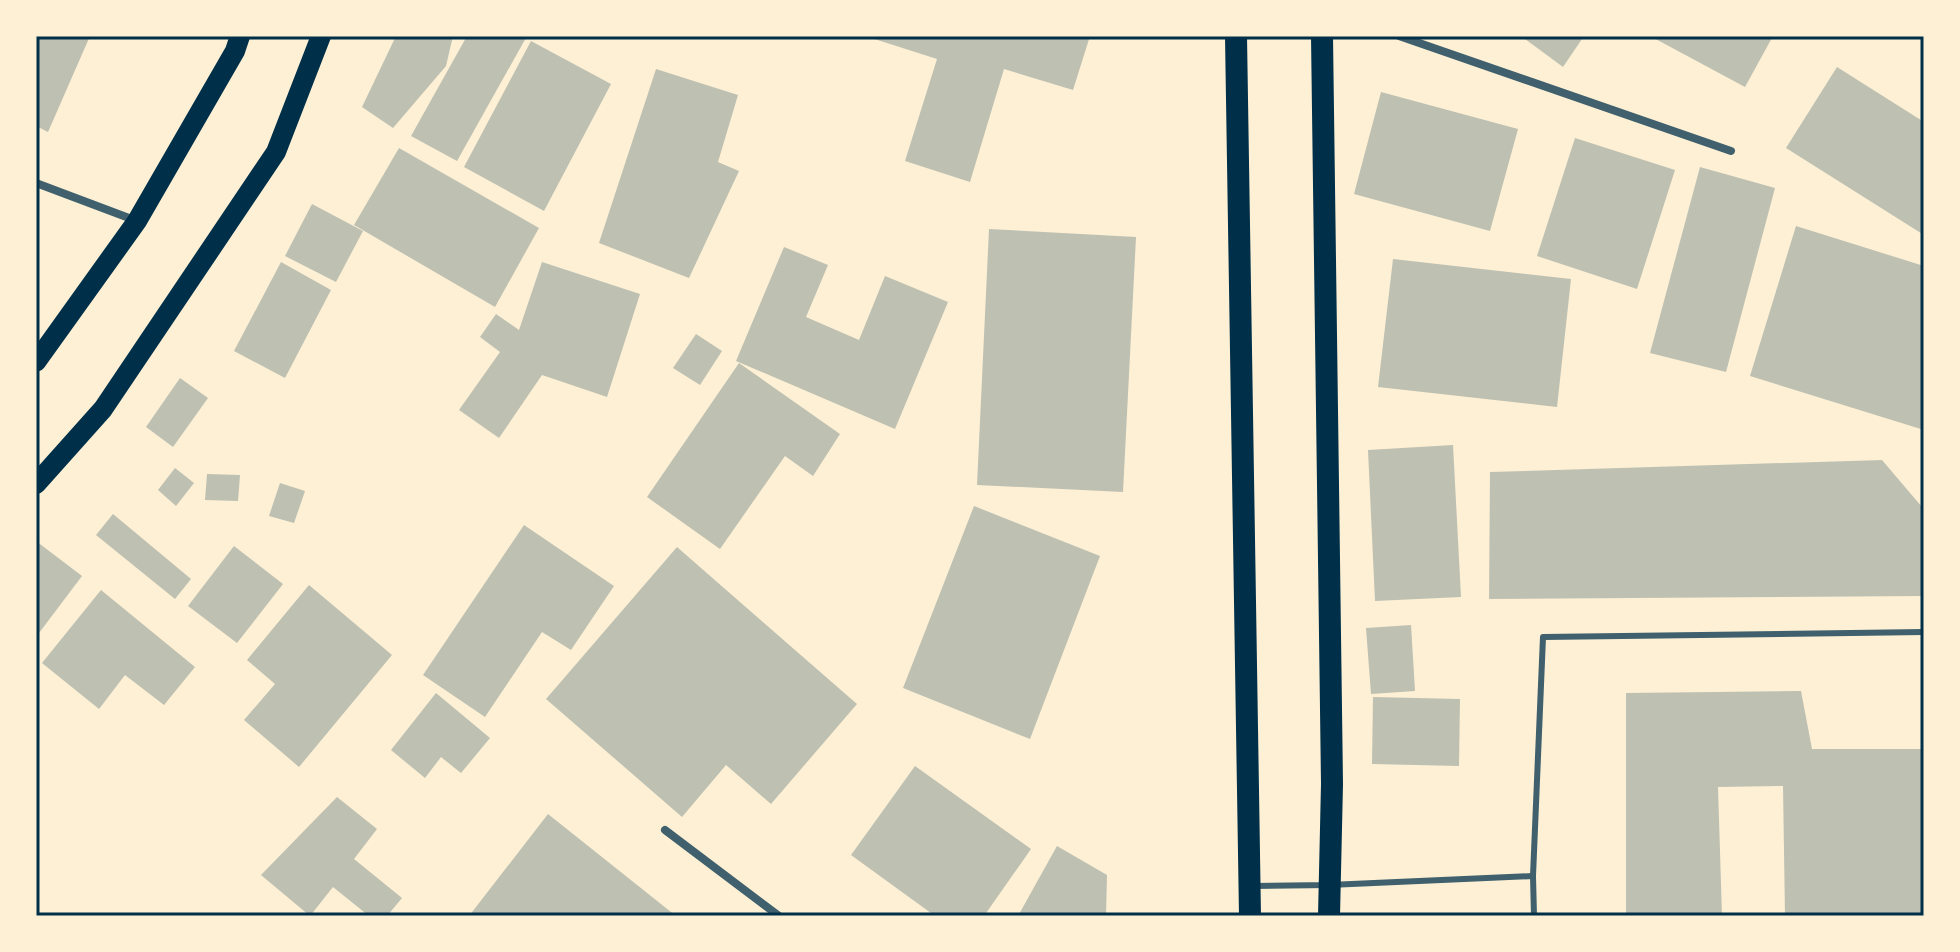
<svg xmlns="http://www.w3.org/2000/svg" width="1960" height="952" font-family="'Sofia Sans Condensed',sans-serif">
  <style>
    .building { fill: #bec0b2 }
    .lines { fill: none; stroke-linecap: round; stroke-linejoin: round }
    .service { stroke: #3f606c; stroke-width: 6 }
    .minor { stroke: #3f606c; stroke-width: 8 }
    .primary { stroke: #003049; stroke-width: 20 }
    .trunk { stroke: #003049; stroke-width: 22 }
    .neatline { fill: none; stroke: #003049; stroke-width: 3 }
  </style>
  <rect width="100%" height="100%" fill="#fdf0d5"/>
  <!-- building -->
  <g class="building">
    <path d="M36,36H90L48,132L36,126Z"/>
    <path d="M396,36H453L446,66L393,128L362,107Z"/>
    <path d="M467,36H527L457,161L411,136Z"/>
    <path d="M865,36H1090L1073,90L1004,69L970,182L905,161L937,59Z"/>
    <path d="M1521,36H1584L1563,67Z"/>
    <path d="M1650,36H1773L1745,87Z"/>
    <path d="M531,41L611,84L544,211L464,167Z"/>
    <path d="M1837,67L1924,122V235L1786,148Z"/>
    <path d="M656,69L738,95L718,162L739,171L689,278L599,243Z"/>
    <path d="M1381,92L1518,129L1490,231L1354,194Z"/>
    <path d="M1575,138L1675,170L1637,289L1537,256Z"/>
    <path d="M399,148L539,228L495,307L354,225Z"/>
    <path d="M1700,167L1775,188L1726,372L1650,353Z"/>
    <path d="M312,204L363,231L336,282L285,256Z"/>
    <path d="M1796,226L1924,266V430L1750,376Z"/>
    <path d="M989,229L1136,237L1123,492L977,485Z"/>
    <path d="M784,247L828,265L806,317L859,340L885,276L948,302L895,429L736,361Z"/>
    <path d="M1393,259L1571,279L1557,407L1378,387Z"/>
    <path d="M281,262L331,290L285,378L234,351Z"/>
    <path d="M542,262L640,294L607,397L542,375L499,438L459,410L500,352L480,337L496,314L519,330Z"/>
    <path d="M696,334L722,351L700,385L673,368Z"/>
    <path d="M739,363L840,434L813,476L785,456L720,549L647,497Z"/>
    <path d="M180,378L208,398L173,447L146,427Z"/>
    <path d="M1453,445L1461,597L1375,601L1368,450Z"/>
    <path d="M1882,460L1922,507H1924V596L1489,599L1490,472Z"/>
    <path d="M175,468L194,483L176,506L158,490Z"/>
    <path d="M207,474L240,475L238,501L205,500Z"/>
    <path d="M280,483L305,491L294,523L269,516Z"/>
    <path d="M974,506L1100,556L1030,739L903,688Z"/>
    <path d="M113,514L191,579L175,599L96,535Z"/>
    <path d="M524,525L614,586L571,650L542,632L485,717L423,675Z"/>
    <path d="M36,541L82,576L36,637Z"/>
    <path d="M234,546L283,584L237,643L188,606Z"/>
    <path d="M677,547L857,704L771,804L726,765L682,817L546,699Z"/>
    <path d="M309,585L392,655L299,767L244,720L275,684L247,660Z"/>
    <path d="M101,590L195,667L164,705L125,675L99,709L42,663Z"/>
    <path d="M1411,625L1415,691L1371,694L1366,628Z"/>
    <path d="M1801,691L1812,749H1924V916H1785L1783,786L1718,787L1722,916H1626V693Z"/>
    <path d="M436,693L490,738L461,773L441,757L425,778L391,750Z"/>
    <path d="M1373,697L1460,699L1459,766L1372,764Z"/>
    <path d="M915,766L1031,849L984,916H935L851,855Z"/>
    <path d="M337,797L377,829L354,859L402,898L387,916H369L333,887L310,916L261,875Z"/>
    <path d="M548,814L676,916H469Z"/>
    <path d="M1057,846L1107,875L1106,916H1018Z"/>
  </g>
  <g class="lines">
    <!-- service -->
    <g class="service">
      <path d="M1253,886L1329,885L1533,876"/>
      <path d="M1534,916L1533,876L1543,637L1924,632"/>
    </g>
    <!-- minor -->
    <g class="minor">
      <path d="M1399,36L1731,151"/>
      <path d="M36,183L137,221"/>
      <path d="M665,830L779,916"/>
    </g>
    <!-- primary -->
    <g class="primary">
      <path d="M36,362L137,221L235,51L240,36"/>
      <path d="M36,484L103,409L276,152L321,36"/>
    </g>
    <!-- trunk -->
    <g class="trunk">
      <path d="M1236,36L1250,916"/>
      <path d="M1322,36L1332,784L1329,916"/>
    </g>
  </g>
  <!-- border -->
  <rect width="1960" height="952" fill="none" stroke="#fdf0d5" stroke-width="76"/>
  <rect x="38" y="38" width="1884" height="876" class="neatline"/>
</svg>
